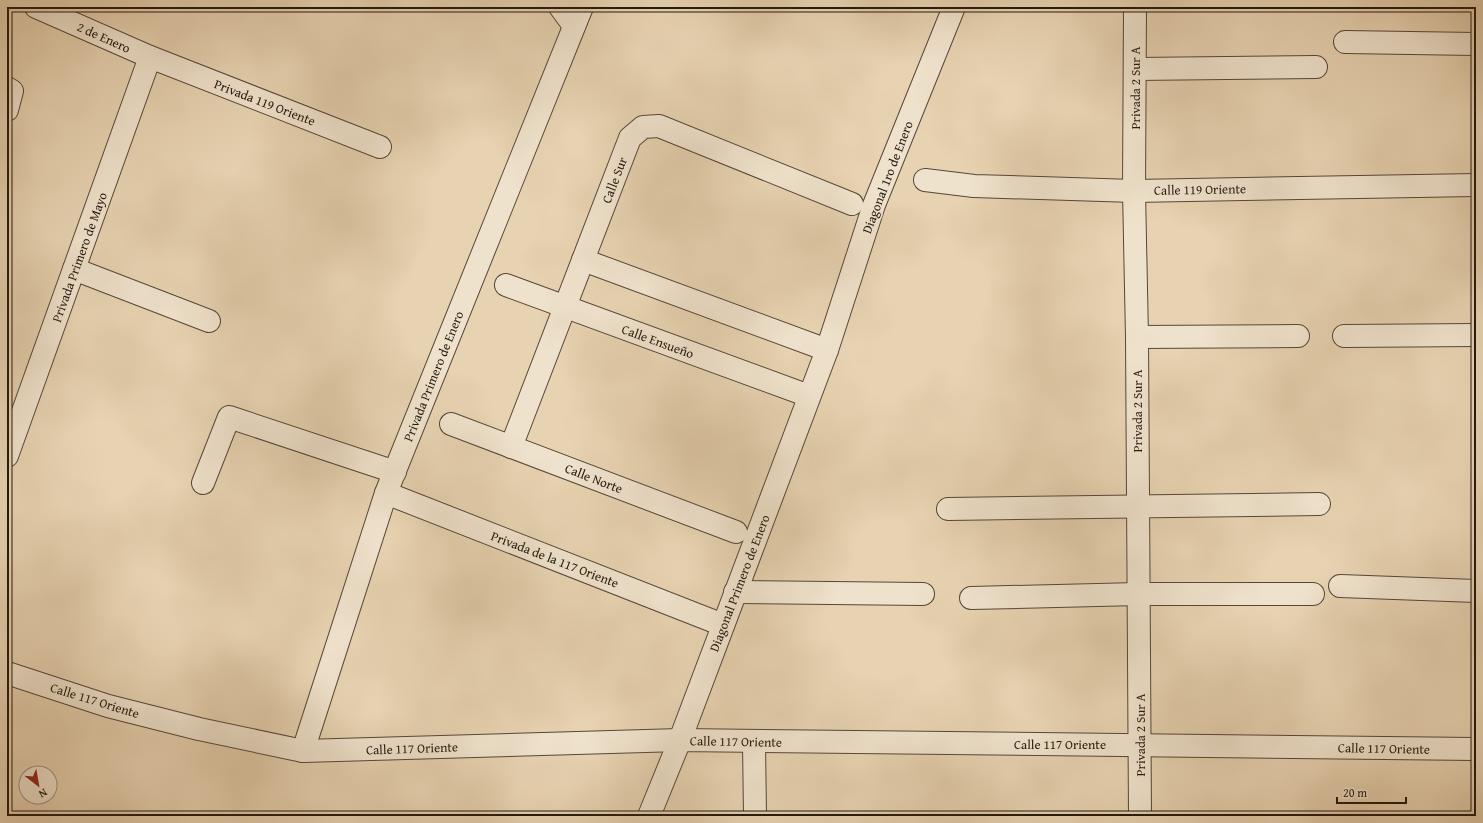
<svg xmlns="http://www.w3.org/2000/svg" width="1483" height="823" font-family="'Gentium Book Plus',serif">
  <style>
    .lines { fill: none; stroke-linecap: round; stroke-linejoin: round }
    .minor-casing { stroke: #564738; stroke-width: 24 }
    .minor { stroke: #efe2cc; stroke-width: 22 }
    .labels { text-anchor: middle; stroke-width: 3.5; stroke-linejoin: round; paint-order: stroke }
    .street-label { font-size: 13px; fill: #25190f; stroke: #efe2cc }
  </style>
  <rect width="100%" height="100%" fill="#e7d2b1"/>
  <filter id="stains"><feTurbulence type="fractalNoise" baseFrequency=".005" numOctaves="4"/><feColorMatrix values="0 0 0 0 .2 0 0 0 0 .09 0 0 0 0 .02 0 0 0 .5 -.17"/></filter>
  <radialGradient id="worn" r=".72"><stop offset=".6" stop-color="#630" stop-opacity="0"/><stop offset="1" stop-color="#630" stop-opacity=".3"/></radialGradient>
  <g class="lines">
    <defs>
      <g id="minor">
        <path d="M36,7L150,57L380,147"/>
        <path d="M560,7L574,26"/>
        <path d="M1135,7L1134,191L1137,337L1140,816"/>
        <path d="M1345,42L1476,44"/>
        <path d="M1136,69L1316,67"/>
        <path d="M7,88L12,91L7,110"/>
        <path d="M925,180L974,186L1134,191L1476,185"/>
        <path d="M583,260L827,350"/>
        <path d="M74,269L209,321"/>
        <path d="M506,285L809,396"/>
        <path d="M1344,336L1476,335"/>
        <path d="M1137,337L1298,336"/>
        <path d="M451,424L736,532"/>
        <path d="M511,447L630,138L643,127L659,126L852,204"/>
        <path d="M7,456L150,57"/>
        <path d="M203,483L229,417L395,472"/>
        <path d="M386,493L723,625"/>
        <path d="M948,509L1319,504"/>
        <path d="M1340,586L1476,591"/>
        <path d="M735,592L923,594"/>
        <path d="M971,598L1138,594H1313"/>
        <path d="M7,673L108,706L199,729L303,751L680,740L1476,749"/>
        <path d="M754,742L755,816"/>
        <path d="M303,751L386,493L582,7"/>
        <path d="M649,816L680,740L827,350L874,205L954,7"/>
      </g>
    </defs>
    <!-- minor casing -->
    <use href="#minor" class="minor-casing"/>
    <!-- minor -->
    <use href="#minor" class="minor"/>
  </g>
  <g class="labels">
    <!-- street labels -->
    <g class="street-label">
      <text transform="translate(104 37) rotate(24)" y="5">2 de Enero</text>
      <text transform="translate(1135 88) rotate(-90)" y="5">Privada 2 Sur A</text>
      <text transform="translate(265 102) rotate(21)" y="5">Privada 119 Oriente</text>
      <text transform="translate(887 177) rotate(-69)" y="5">Diagonal 1ro de Enero</text>
      <text transform="translate(614 180) rotate(-69)" y="5">Calle Sur</text>
      <text transform="translate(1200 189) rotate(-1)" y="5">Calle 119 Oriente</text>
      <text transform="translate(79 257) rotate(-70)" y="5">Privada Primero de Mayo</text>
      <text transform="translate(658 341) rotate(20)" y="5">Calle Ensueño</text>
      <text transform="translate(433 376) rotate(-68)" y="5">Privada Primero de Enero</text>
      <text transform="translate(1137 411) rotate(-90)" y="5">Privada 2 Sur A</text>
      <text transform="translate(594 478) rotate(21)" y="5">Calle Norte</text>
      <text transform="translate(555 559) rotate(21)" y="5">Privada de la 117 Oriente</text>
      <text transform="translate(739 583) rotate(-69)" y="5">Diagonal Primero de Enero</text>
      <text transform="translate(95 700) rotate(17)" y="5">Calle 117 Oriente</text>
      <text transform="translate(1140 735) rotate(-90)" y="5">Privada 2 Sur A</text>
      <text transform="translate(736 741) rotate(1)" y="5">Calle 117 Oriente</text>
      <text x="1060" y="749">Calle 117 Oriente</text>
      <text transform="translate(412 748) rotate(-2)" y="5">Calle 117 Oriente</text>
      <text transform="translate(1384 748) rotate(1)" y="5">Calle 117 Oriente</text>
    </g>
  </g>
  <!-- margin -->
  <rect width="1483" height="823" fill="none" stroke="#e7d2b1" stroke-width="24"/>
  <rect x="8" y="8" width="1467" height="807" fill="none" stroke="#25190f" stroke-width="2"/>
  <rect x="12" y="12" width="1459" height="799" fill="none" stroke="#25190f"/>
  <!-- north arrow -->
  <g transform="translate(38 785) rotate(149)"><circle r="19" fill="#efe2cc" stroke="#9e9280"/>
  <path d="M0-3L7 15L0 10L-7 15Z" fill="#8f2418"/>
  <text y="-6" font-size="11" font-weight="bold" text-anchor="middle" fill="#25190f">N</text>
  </g>
  <!-- scale -->
  <path d="M1337 797v6h69v-6" fill="none" stroke="#25190f" stroke-width="2"/>
  <text x="1343" y="797" font-size="12" fill="#25190f" stroke="#efe2cc" stroke-width="3" paint-order="stroke">20 m</text>
  <rect width="100%" height="100%" filter="url(#stains)"/>
  <rect width="100%" height="100%" fill="url(#worn)"/>
</svg>
